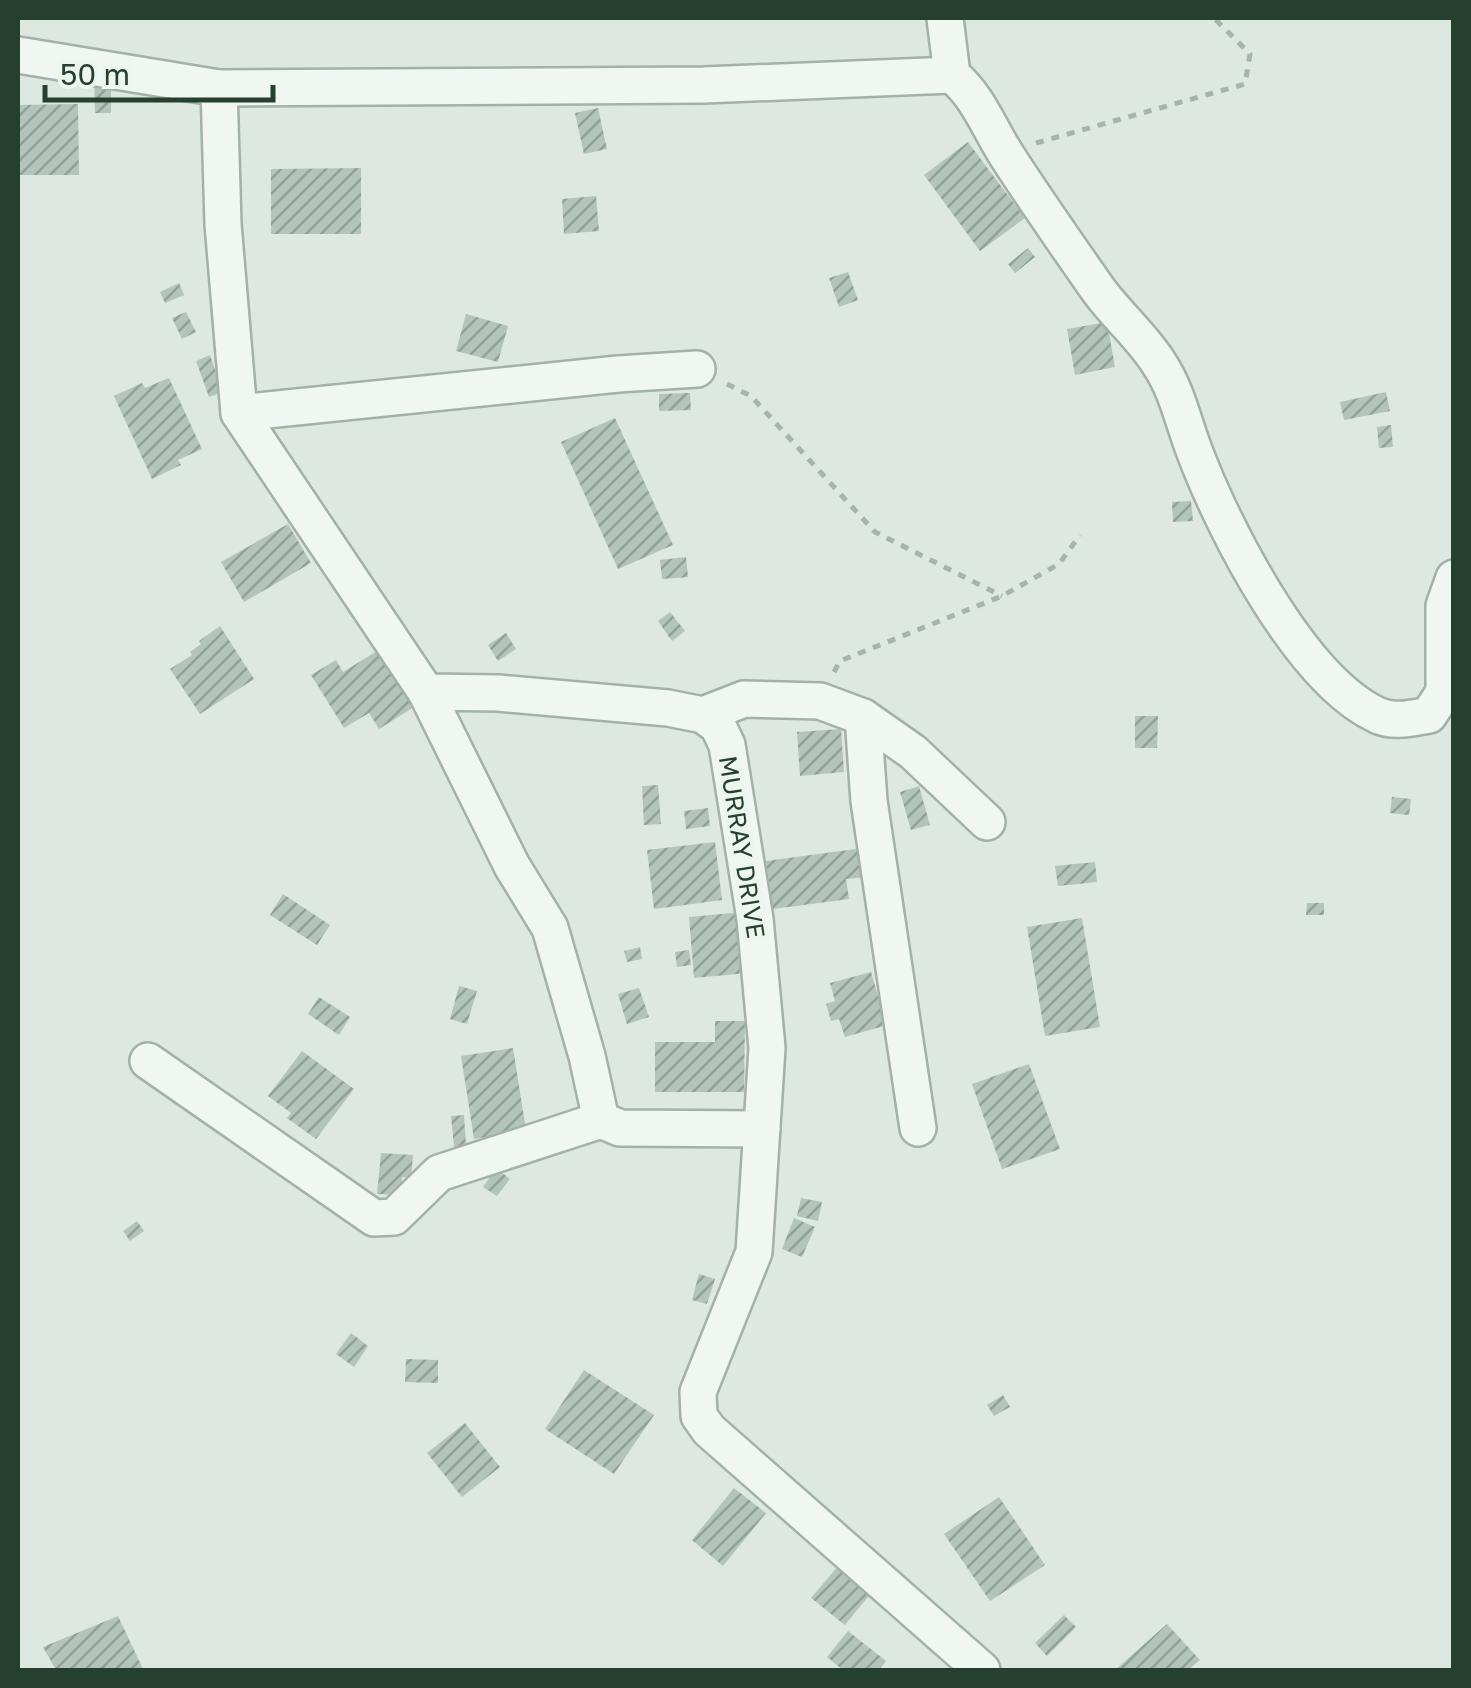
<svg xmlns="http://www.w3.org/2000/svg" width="1471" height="1688" font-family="'Golos Text',sans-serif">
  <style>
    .building { fill: url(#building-hatch) }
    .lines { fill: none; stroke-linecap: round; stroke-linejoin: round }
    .minor-casing { stroke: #a2b2a7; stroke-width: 40 }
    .path { stroke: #a7b4ab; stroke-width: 5; stroke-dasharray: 8 8; stroke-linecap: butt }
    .minor { stroke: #f0f6f2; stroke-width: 35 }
    .labels { text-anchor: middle; stroke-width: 10; stroke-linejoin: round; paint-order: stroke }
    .street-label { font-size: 25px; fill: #25402e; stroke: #ecf6ef }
  </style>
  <defs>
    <pattern id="building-hatch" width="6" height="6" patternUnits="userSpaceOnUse" patternTransform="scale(2.5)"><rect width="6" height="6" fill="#b3c5ba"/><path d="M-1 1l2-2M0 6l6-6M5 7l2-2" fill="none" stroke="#91a198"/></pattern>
  </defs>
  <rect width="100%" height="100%" fill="#dde8e0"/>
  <!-- building -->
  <g class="building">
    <path d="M94,82H111V113H95Z"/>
    <path d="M78,104L79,175H18V105Z"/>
    <path d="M598,108L607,149L584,154L575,113Z"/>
    <path d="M968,142L1025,218L980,251L924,175Z"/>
    <path d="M361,168V234H271V169Z"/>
    <path d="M596,196L599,231L564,234L562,199Z"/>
    <path d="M1028,248L1035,257L1015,273L1008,264Z"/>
    <path d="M848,272L858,300L839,307L829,278Z"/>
    <path d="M179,283L184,295L165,303L160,292Z"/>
    <path d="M186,312L196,332L182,339L172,318Z"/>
    <path d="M466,314L508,326L498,362L456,351Z"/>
    <path d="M1107,322L1115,367L1075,375L1067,329Z"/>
    <path d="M210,355L223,392L209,397L196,361Z"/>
    <path d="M169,378L202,449L178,460L181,465L152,479L114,396L142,383L145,388Z"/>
    <path d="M1386,392L1390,411L1344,420L1340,402Z"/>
    <path d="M690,393L691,410L659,411V394Z"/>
    <path d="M615,418L673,545L618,569L561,442Z"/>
    <path d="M1391,425L1393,447L1379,448L1377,427Z"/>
    <path d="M1191,501L1193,521L1173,522L1172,502Z"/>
    <path d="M288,524L311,563L244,602L221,562Z"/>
    <path d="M686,557L688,577L662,579L660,560Z"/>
    <path d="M670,612L685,631L672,641L658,621Z"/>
    <path d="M220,626L254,679L200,714L170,669L192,655L190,652L201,644L199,641Z"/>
    <path d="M506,633L516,649L498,661L488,645Z"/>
    <path d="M382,648L417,705L379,729L369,713L344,728L311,675L336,660L343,672Z"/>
    <path d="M1135,716H1158L1157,748H1135Z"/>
    <path d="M841,729L844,772L800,776L797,732Z"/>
    <path d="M658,785L661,824L644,825L642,786Z"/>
    <path d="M919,786L930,825L911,830L900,792Z"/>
    <path d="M1392,797L1411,799L1409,815L1390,813Z"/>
    <path d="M708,808L710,826L686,829L684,811Z"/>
    <path d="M715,842L722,900L654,909L647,850Z"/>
    <path d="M863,848L867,877L846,879L849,899L773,909L766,861Z"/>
    <path d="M1095,862L1097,882L1058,886L1055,866Z"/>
    <path d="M283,894L330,925L317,945L270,915Z"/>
    <path d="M1307,903H1324V915H1306Z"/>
    <path d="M743,912L748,973L694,978L689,917Z"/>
    <path d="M1082,918L1100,1027L1045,1036L1027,927Z"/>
    <path d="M640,947L642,959L627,962L624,951Z"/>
    <path d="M689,950L691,965L677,967L675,952Z"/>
    <path d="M871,972L878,996L890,993L898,1022L845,1037L839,1019L831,1021L826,1004L835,1001L830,983Z"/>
    <path d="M459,986L477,991L467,1024L450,1019Z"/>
    <path d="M639,988L649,1017L627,1024L618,994Z"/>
    <path d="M319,997L350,1017L339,1035L308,1014Z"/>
    <path d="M715,1021H745L744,1092H655V1042H715Z"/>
    <path d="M513,1048L526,1130L474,1139L461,1056Z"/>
    <path d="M302,1051L354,1089L316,1139L287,1118L291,1113L268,1096Z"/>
    <path d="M1029,1064L1060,1149L1002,1169L972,1084Z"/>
    <path d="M464,1115L466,1146L454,1147L451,1116Z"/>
    <path d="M381,1153L413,1155L411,1178L402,1177L401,1195L377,1194Z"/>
    <path d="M496,1168L510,1179L497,1196L483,1187Z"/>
    <path d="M801,1198L822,1202L818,1221L797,1216Z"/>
    <path d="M794,1218L815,1227L802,1257L782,1249Z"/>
    <path d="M137,1221L144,1231L130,1241L123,1231Z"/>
    <path d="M699,1274L715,1279L707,1304L692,1300Z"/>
    <path d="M351,1333L368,1346L354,1367L336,1354Z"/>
    <path d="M406,1359L438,1360V1383L405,1382Z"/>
    <path d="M584,1370L654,1415L614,1474L545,1429Z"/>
    <path d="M1003,1395L1010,1407L994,1416L987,1405Z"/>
    <path d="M465,1423L500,1467L462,1497L427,1453Z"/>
    <path d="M734,1488L766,1513L723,1566L692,1540Z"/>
    <path d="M999,1497L1045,1565L990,1601L944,1534Z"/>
    <path d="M839,1565L872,1592L845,1625L811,1598Z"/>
    <path d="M1064,1615L1076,1627L1047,1656L1035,1643Z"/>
    <path d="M118,1616L143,1669L56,1670L43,1647Z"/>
    <path d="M1167,1624L1200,1660L1188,1670H1115Z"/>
    <path d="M848,1631L886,1661L879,1670H843L827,1657Z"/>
  </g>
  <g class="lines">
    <defs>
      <g id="minor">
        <path d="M945,18L952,75C978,96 989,128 1007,156C1036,201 1067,245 1097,288C1116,315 1143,337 1160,365C1177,391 1183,421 1194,450C1223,528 1300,679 1377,715C1393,723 1412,718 1429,715L1444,692V606L1454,578"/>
        <path d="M18,55L219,88L704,85L952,75"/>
        <path d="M219,88L223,224L239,413L426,692L498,693L668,708L703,715L718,726L727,745L755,919L767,1048L754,1252L698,1392L699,1416L709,1430L982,1670"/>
        <path d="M239,413L618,374L697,369"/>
        <path d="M426,692L512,866L550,928L587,1056L601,1120L620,1128L762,1129"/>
        <path d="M703,715L744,699L820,701L863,717L913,752L987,822"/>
        <path d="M863,717L869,801L918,1128"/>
        <path d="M148,1061L374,1218L394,1217L439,1173L601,1120"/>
      </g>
    </defs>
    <!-- minor casing -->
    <use href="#minor" class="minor-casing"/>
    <!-- path -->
    <g class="path">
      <path d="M1036,143L1245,84L1250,54L1214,18"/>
      <path d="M727,384L751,396L875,532L1002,596"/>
      <path d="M834,672L840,661L1002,596L1059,564L1080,535"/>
    </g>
    <!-- minor -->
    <use href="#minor" class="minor"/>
  </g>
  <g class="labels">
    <!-- street labels -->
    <g class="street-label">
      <text transform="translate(742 847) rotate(81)" y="9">MURRAY DRIVE</text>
    </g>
  </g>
  <!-- border -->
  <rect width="1471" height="1688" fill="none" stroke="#25402e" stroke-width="40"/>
  <!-- scale -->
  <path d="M45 85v15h228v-15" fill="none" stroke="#25402e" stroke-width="5"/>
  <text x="60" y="85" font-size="30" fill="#25402e" stroke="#ecf6ef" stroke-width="8" paint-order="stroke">50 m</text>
</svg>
